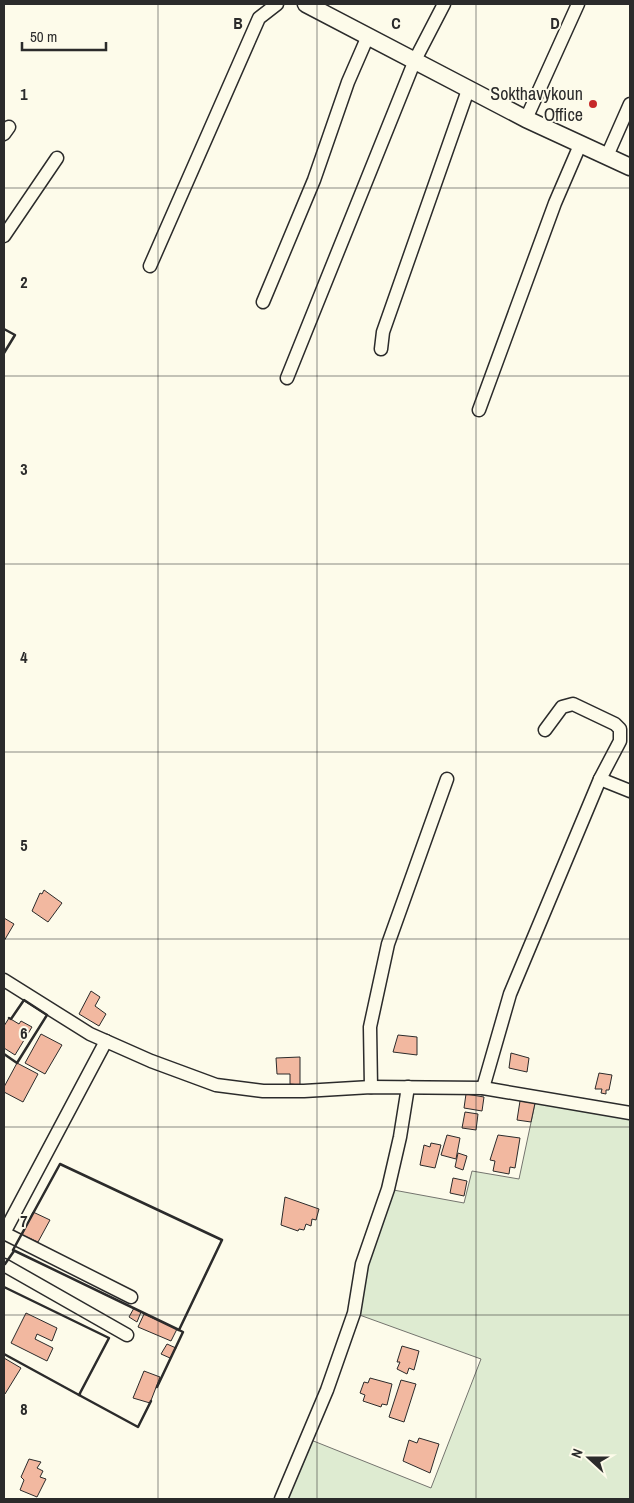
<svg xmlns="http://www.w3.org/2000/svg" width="634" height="1503" font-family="'Archivo Narrow',sans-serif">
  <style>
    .green { fill: #deebd1; stroke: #74746e }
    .building { fill: #f2b8a0; stroke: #2b2b2b }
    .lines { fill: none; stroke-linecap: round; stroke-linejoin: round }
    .minor-casing { stroke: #2b2b2b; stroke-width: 15 }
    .major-casing { stroke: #2b2b2b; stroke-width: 19 }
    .minor { stroke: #fdfbea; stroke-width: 12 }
    .major { stroke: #fdfbea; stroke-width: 16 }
    .wall { stroke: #2b2b2b; stroke-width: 2.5 }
    .grid { fill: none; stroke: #2b2b2b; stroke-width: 1; stroke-opacity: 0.55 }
    .poi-dot { fill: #c62828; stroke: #fdfbea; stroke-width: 2 }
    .labels { text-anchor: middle; stroke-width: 4; stroke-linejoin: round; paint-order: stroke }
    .poi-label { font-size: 18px; fill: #2b2b2b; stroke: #fdfbea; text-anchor: end }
    .grid-label { font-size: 16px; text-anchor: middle; font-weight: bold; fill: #2b2b2b; stroke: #fdfbea; stroke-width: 4; stroke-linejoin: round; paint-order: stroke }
  </style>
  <rect width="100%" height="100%" fill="#fdfbea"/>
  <!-- green -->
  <path class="green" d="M536,1099L630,1114V1499H281L306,1438L431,1488L481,1359L354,1313L388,1189L464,1203L472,1171L519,1179Z"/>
  <!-- building -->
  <g class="building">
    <path d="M44,890L62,903L48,922L32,911L40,893L42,894Z"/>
    <path d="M4,918L14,924L4,941Z"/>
    <path d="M91,991L100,997L95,1006L106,1014L99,1026L79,1014Z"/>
    <path d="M9,1018L19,1024L21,1021L32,1027L15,1055L4,1048V1026Z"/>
    <path d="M41,1034L62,1045L45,1074L25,1063Z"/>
    <path d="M398,1035L417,1037V1055L393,1052Z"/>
    <path d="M511,1053L529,1058L527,1072L509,1068Z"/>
    <path d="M300,1057V1085L290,1084V1074H277L276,1058Z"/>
    <path d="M17,1063L38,1074L23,1102L4,1092V1087Z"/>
    <path d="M599,1073L612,1075L609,1090H606V1094L601,1093L602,1089H595Z"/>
    <path d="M466,1094L484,1097L482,1111L464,1108Z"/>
    <path d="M520,1101L535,1103L531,1122L517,1120Z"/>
    <path d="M465,1112L478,1114L476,1130L462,1128Z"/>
    <path d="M447,1135L460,1138L456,1159L441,1155Z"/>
    <path d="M498,1135L520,1138L515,1168L510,1167L509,1174L493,1171L495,1161L490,1160Z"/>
    <path d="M431,1143L441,1145L435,1168L420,1165L424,1145L430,1147Z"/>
    <path d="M458,1153L467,1156L463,1170L455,1167Z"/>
    <path d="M453,1178L467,1181L464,1196L450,1193Z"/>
    <path d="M285,1197L319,1209L316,1220L312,1219L311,1226L306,1224L304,1230L299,1229L298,1231L281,1225Z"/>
    <path d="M33,1212L50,1220L38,1242L22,1235Z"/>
    <path d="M134,1308L141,1312L137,1322L129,1317Z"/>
    <path d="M26,1313L57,1328L52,1341L37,1334L35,1339L53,1348L47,1361L11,1343Z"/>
    <path d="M144,1314L177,1329L171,1341L138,1327Z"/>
    <path d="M167,1344L176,1348L170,1358L161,1354Z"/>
    <path d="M402,1346L419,1351L414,1370L409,1368L407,1374L397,1369L400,1362H397Z"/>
    <path d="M4,1358L21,1368L5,1394L4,1393Z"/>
    <path d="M144,1371L160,1377L150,1403L133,1398Z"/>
    <path d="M370,1378L392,1384L387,1405L382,1404L381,1407L363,1401L365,1395L360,1393L364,1382L368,1383Z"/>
    <path d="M401,1380L416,1384L404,1422L389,1417Z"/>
    <path d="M419,1438L439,1444L430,1473L403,1461L409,1440L417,1443Z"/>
    <path d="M29,1459L41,1462L37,1468L43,1471L40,1477L46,1479L37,1497L20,1490L24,1480L21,1477Z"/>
  </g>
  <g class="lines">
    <defs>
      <g id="minor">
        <path d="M526,119L578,4"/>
        <path d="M4,134L9,127"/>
        <path d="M607,156L630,104"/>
        <path d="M4,236L57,158"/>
        <path d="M150,266L259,18L277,4"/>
        <path d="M263,302L314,180L348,82L368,36"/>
        <path d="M381,349L383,332L468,90"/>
        <path d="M287,378L415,60L444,4"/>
        <path d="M479,410L555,203L580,145"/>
        <path d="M600,779L630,791"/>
        <path d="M4,980L90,1034L151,1061L216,1085L263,1091H304L371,1087L483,1088L630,1113"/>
        <path d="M371,1087L370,1027L388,944L447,779"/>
        <path d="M483,1088L510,994L600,779L620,741V729L615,724L573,704L562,707L545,730"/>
        <path d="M4,1233L106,1041"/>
        <path d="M4,1233L131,1297"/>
        <path d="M4,1265L127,1335"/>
        <path d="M281,1499L327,1390L354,1313L362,1264L388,1189L400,1137L408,1087"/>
      </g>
      <path id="major" d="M306,4L526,119L630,167"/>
    </defs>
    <!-- minor casing -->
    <use href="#minor" class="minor-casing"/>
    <!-- major casing -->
    <use href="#major" class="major-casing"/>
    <!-- minor -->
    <use href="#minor" class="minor"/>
    <!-- major -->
    <use href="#major" class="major"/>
    <!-- wall -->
    <g class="wall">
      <path d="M4,329L15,335L4,353"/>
      <path d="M4,1054L17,1063L47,1015L24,1000L11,1019L9,1018"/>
      <path d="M60,1164L222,1240L179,1330L13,1250Z"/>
      <path d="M5,1264L14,1251"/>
      <path d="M4,1287L109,1338L79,1395L138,1427L151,1401"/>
      <path d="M4,1354L79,1395L80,1394"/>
      <path d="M157,1387L183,1332L179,1330"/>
    </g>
  </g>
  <!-- grid -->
  <path class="grid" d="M158,4V1499M317,4V1499M476,4V1499M4,188H630M4,376H630M4,564H630M4,752H630M4,939H630M4,1127H630M4,1315H630"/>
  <!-- markers -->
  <circle class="poi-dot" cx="593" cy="104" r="5"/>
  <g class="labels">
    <!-- poi labels -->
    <g class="poi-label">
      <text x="583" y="100">Sokthavykoun<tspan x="583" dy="21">Office</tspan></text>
    </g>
  </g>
  <g class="grid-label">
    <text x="238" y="29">B</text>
    <text x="396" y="29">C</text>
    <text x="555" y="29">D</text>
    <text x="24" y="100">1</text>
    <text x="24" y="288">2</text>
    <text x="24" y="475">3</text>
    <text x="24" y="663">4</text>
    <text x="24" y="851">5</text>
    <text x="24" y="1039">6</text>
    <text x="24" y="1227">7</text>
    <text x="24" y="1415">8</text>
  </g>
  <!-- border -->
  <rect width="634" height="1503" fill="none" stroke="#2b2b2b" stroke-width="10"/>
  <!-- north arrow -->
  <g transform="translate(589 1458) rotate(291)" stroke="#fdfbea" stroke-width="4" paint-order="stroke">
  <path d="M0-4L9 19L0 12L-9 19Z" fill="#2b2b2b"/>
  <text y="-8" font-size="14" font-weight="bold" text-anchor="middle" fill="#2b2b2b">N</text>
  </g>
  <!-- scale -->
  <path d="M22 42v8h84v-8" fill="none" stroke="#2b2b2b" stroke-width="2.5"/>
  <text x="30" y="42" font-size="15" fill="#2b2b2b" stroke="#fdfbea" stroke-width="4" paint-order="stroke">50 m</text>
</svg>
